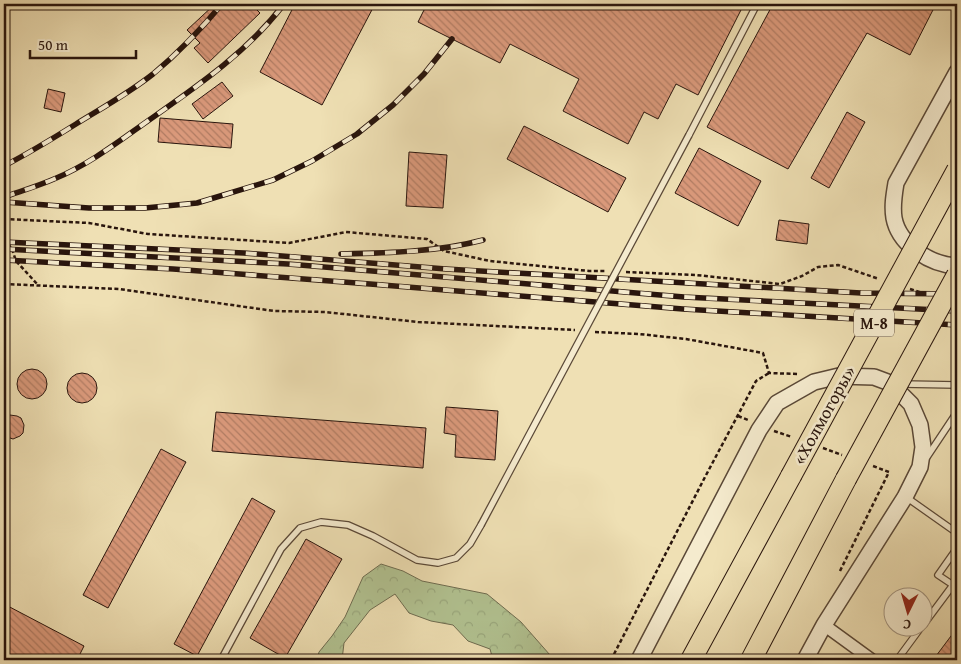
<svg xmlns="http://www.w3.org/2000/svg" width="961" height="664" font-family="'Gentium Book Plus',serif">
  <style>
    .forest { fill: url(#forest-crowns); stroke: #6e6c50 }
    .building { fill: url(#building-back-hatch); stroke: #29150d }
    .lines { fill: none; stroke-linecap: round; stroke-linejoin: round }
    .service-casing { stroke: #5a4837; stroke-width: 8 }
    .minor-casing { stroke: #5a4837; stroke-width: 14 }
    .tertiary-casing { stroke: #5a4837; stroke-width: 18 }
    .trunk-casing { stroke: #29150d; stroke-width: 22 }
    .path { stroke: #29150d; stroke-width: 2.5; stroke-dasharray: 4 2.5; stroke-linecap: butt }
    .service { stroke: #f5ebce; stroke-width: 5.5 }
    .minor { stroke: #f5ebce; stroke-width: 11 }
    .tertiary { stroke: #f5ebce; stroke-width: 15 }
    .trunk { stroke: #efe0b4; stroke-width: 20 }
    .rail-casing { stroke: #29150d; stroke-width: 5.5 }
    .rail { stroke: #f5ebce; stroke-width: 4; stroke-dasharray: 11; stroke-linecap: butt }
    .service-bridge-casing { stroke: #5a4837; stroke-width: 8; stroke-linecap: butt }
    .trunk-bridge-casing { stroke: #29150d; stroke-width: 22; stroke-linecap: butt }
    .service-bridge { stroke: #f5ebce; stroke-width: 5.5 }
    .trunk-bridge { stroke: #efe0b4; stroke-width: 20 }
    .labels { text-anchor: middle; stroke-width: 5; stroke-linejoin: round; paint-order: stroke }
    .shield { fill: #f5ebce; stroke: #665547; stroke-width: 1 }
    .shield-label { font-size: 16px; font-weight: bold; fill: #29150d }
    .street-label { font-size: 18px; fill: #29150d; stroke: #f5ebce }
  </style>
  <defs>
    <pattern id="forest-crowns" width="20" height="18" patternUnits="userSpaceOnUse" patternTransform="scale(1.25)"><rect width="20" height="18" fill="#b2c392"/><path d="M2 6a3 3 0 1 1 6 0M12 15a3 3 0 1 1 6 0" fill="none" stroke="#99a77d"/></pattern>
    <pattern id="building-back-hatch" width="6" height="6" patternUnits="userSpaceOnUse" patternTransform="scale(1.25)"><rect width="6" height="6" fill="#da997b"/><path d="M-1 5l2 2M0 0l6 6M5-1l2 2" fill="none" stroke="#b17c63"/></pattern>
  </defs>
  <rect width="100%" height="100%" fill="#efe0b4"/>
  <filter id="stains"><feTurbulence type="fractalNoise" baseFrequency=".004" numOctaves="4"/><feColorMatrix values="0 0 0 0 .2 0 0 0 0 .09 0 0 0 0 .02 0 0 0 .5 -.17"/></filter>
  <radialGradient id="worn" r=".72"><stop offset=".6" stop-color="#630" stop-opacity="0"/><stop offset="1" stop-color="#630" stop-opacity=".3"/></radialGradient>
  <!-- forest -->
  <path class="forest" d="M381,564L403,571L422,581L487,594L521,622L550,655V660H493L490,649L468,641L453,625L431,621L409,613L395,594L370,610L344,643L342,660H317L319,652L332,636L345,617L363,577Z"/>
  <!-- building -->
  <g class="building">
    <path d="M215,4H251L260,13L208,63L194,48L200,43L187,30Z"/>
    <path d="M295,4H375L322,105L260,72Z"/>
    <path d="M427,4H744L698,95L676,84L658,119L644,112L628,144L563,111L579,79L510,44L500,63L418,22Z"/>
    <path d="M773,4H936L910,55L867,33L788,169L707,127Z"/>
    <path d="M222,82L233,96L203,119L192,104Z"/>
    <path d="M48,89L65,93L61,112L44,108Z"/>
    <path d="M847,112L865,122L829,188L811,178Z"/>
    <path d="M160,118L233,124L231,148L158,142Z"/>
    <path d="M524,126L626,178L608,212L507,159Z"/>
    <path d="M699,148L761,181L738,226L675,193Z"/>
    <path d="M409,152L447,155L443,208L406,206Z"/>
    <path d="M779,220L809,224L807,244L776,240Z"/>
    <circle cx="32" cy="384" r="15"/>
    <circle cx="82" cy="388" r="15"/>
    <path d="M446,407L498,411L495,460L455,457L456,435L444,433Z"/>
    <path d="M216,412L426,428L423,468L212,451Z"/>
    <path d="M10,415L17,416L21,418L24,425L23,433L20,436L13,439L4,436V418Z"/>
    <path d="M161,449L186,462L108,608L83,595Z"/>
    <path d="M252,498L275,511L197,656L174,644Z"/>
    <path d="M306,539L342,559L285,658L250,638Z"/>
    <path d="M4,604L84,646L77,660H4Z"/>
    <path d="M957,628V660H933Z"/>
  </g>
  <g class="lines">
    <defs>
      <g id="service">
        <path d="M689,135L757,4"/>
        <path d="M902,384L957,385"/>
        <path d="M927,457L957,412"/>
        <path d="M906,497L957,533"/>
        <path d="M924,624L953,585L938,575L957,548"/>
        <path d="M221,660L281,549L300,528L321,522L348,525L373,536L417,560L438,563L456,558L470,544L481,525"/>
        <path d="M897,660L922,626"/>
      </g>
      <path id="minor" d="M824,625L872,660"/>
      <g id="tertiary">
        <path d="M957,72L896,183C894,195 892,206 894,218C899,245 931,265 957,266"/>
        <path d="M639,660L759,430L777,403L814,382L839,376L874,377L890,383L911,404L920,425L923,447L920,467L905,497L824,625L805,660"/>
      </g>
      <g id="trunk">
        <path d="M691,660L791,476"/>
        <path d="M751,660L846,479"/>
      </g>
    </defs>
    <!-- service casing -->
    <use href="#service" class="service-casing"/>
    <!-- minor casing -->
    <use href="#minor" class="minor-casing"/>
    <!-- tertiary casing -->
    <use href="#tertiary" class="tertiary-casing"/>
    <!-- trunk casing -->
    <use href="#trunk" class="trunk-casing"/>
    <!-- path -->
    <g class="path">
      <path d="M4,219L89,223L148,234L289,243L346,232L427,239L444,251L490,261L589,271H606"/>
      <path d="M4,239L12,249L16,261L38,285"/>
      <path d="M626,272L696,275L780,284L802,276L818,267L838,265L879,279"/>
      <path d="M4,284L119,289L274,311L325,312L418,322L575,330"/>
      <path d="M910,289L929,295"/>
      <path d="M595,332L639,334L686,339L763,353L769,373L798,374"/>
      <path d="M738,416L748,420"/>
      <path d="M774,431L792,437"/>
      <path d="M823,448L842,455"/>
      <path d="M840,571L889,472L873,466"/>
      <path d="M611,660L705,477L756,381L769,373"/>
    </g>
    <!-- service -->
    <use href="#service" class="service"/>
    <!-- minor -->
    <use href="#minor" class="minor"/>
    <!-- tertiary -->
    <use href="#tertiary" class="tertiary"/>
    <!-- trunk -->
    <use href="#trunk" class="trunk"/>
    <defs>
      <g id="rail">
        <path d="M4,166C29,153 52,139 76,124C102,108 129,93 153,74C177,54 202,28 222,4"/>
        <path d="M4,197C21,191 38,186 54,179C86,166 114,145 142,125C193,89 246,54 284,4"/>
        <path d="M4,202L89,208H145L197,203L273,180L312,161L357,134L393,105L424,74L452,39"/>
        <path d="M4,242L244,253L446,269L861,293L957,294"/>
        <path d="M4,249L288,264L684,297L957,311"/>
        <path d="M341,254C388,253 438,252 483,240"/>
        <path d="M4,260L173,269L370,284L683,309L957,325"/>
      </g>
    </defs>
    <!-- rail casing -->
    <use href="#rail" class="rail-casing"/>
    <!-- rail -->
    <use href="#rail" class="rail"/>
    <defs>
      <path id="service-bridge" d="M481,525L689,135"/>
      <g id="trunk-bridge">
        <path d="M791,476L957,170"/>
        <path d="M846,479L957,275"/>
      </g>
    </defs>
    <!-- service-bridge casing -->
    <use href="#service-bridge" class="service-bridge-casing"/>
    <!-- trunk-bridge casing -->
    <use href="#trunk-bridge" class="trunk-bridge-casing"/>
    <!-- service-bridge -->
    <use href="#service-bridge" class="service-bridge"/>
    <!-- trunk-bridge -->
    <use href="#trunk-bridge" class="trunk-bridge"/>
  </g>
  <g class="labels">
    <!-- shield labels -->
    <rect class="shield" x="854" y="309.5" width="40" height="27" rx="4"/>
    <g class="shield-label">
      <text x="874" y="329">М-8</text>
    </g>
    <!-- street labels -->
    <g class="street-label">
      <text transform="translate(824 415) rotate(-61)" y="6">«Холмогоры»</text>
    </g>
  </g>
  <!-- margin -->
  <rect width="961" height="664" fill="none" stroke="#efe0b4" stroke-width="20"/>
  <rect x="5" y="5" width="951" height="654" fill="none" stroke="#29150d" stroke-width="2.5"/>
  <rect x="10" y="10" width="941" height="644" fill="none" stroke="#29150d"/>
  <!-- north arrow -->
  <g transform="translate(908 612) rotate(185)"><circle r="24" fill="#f5ebce" stroke="#a39581"/>
  <path d="M0-4L9 19L0 12L-9 19Z" fill="#8f2418"/>
  <text y="-8" font-size="14" font-weight="bold" text-anchor="middle" fill="#29150d">С</text>
  </g>
  <!-- scale -->
  <path d="M30 50v8h106v-8" fill="none" stroke="#29150d" stroke-width="2.5"/>
  <text x="38" y="50" font-size="15" fill="#29150d" stroke="#f5ebce" stroke-width="4" paint-order="stroke">50 m</text>
  <rect width="100%" height="100%" filter="url(#stains)"/>
  <rect width="100%" height="100%" fill="url(#worn)"/>
</svg>
